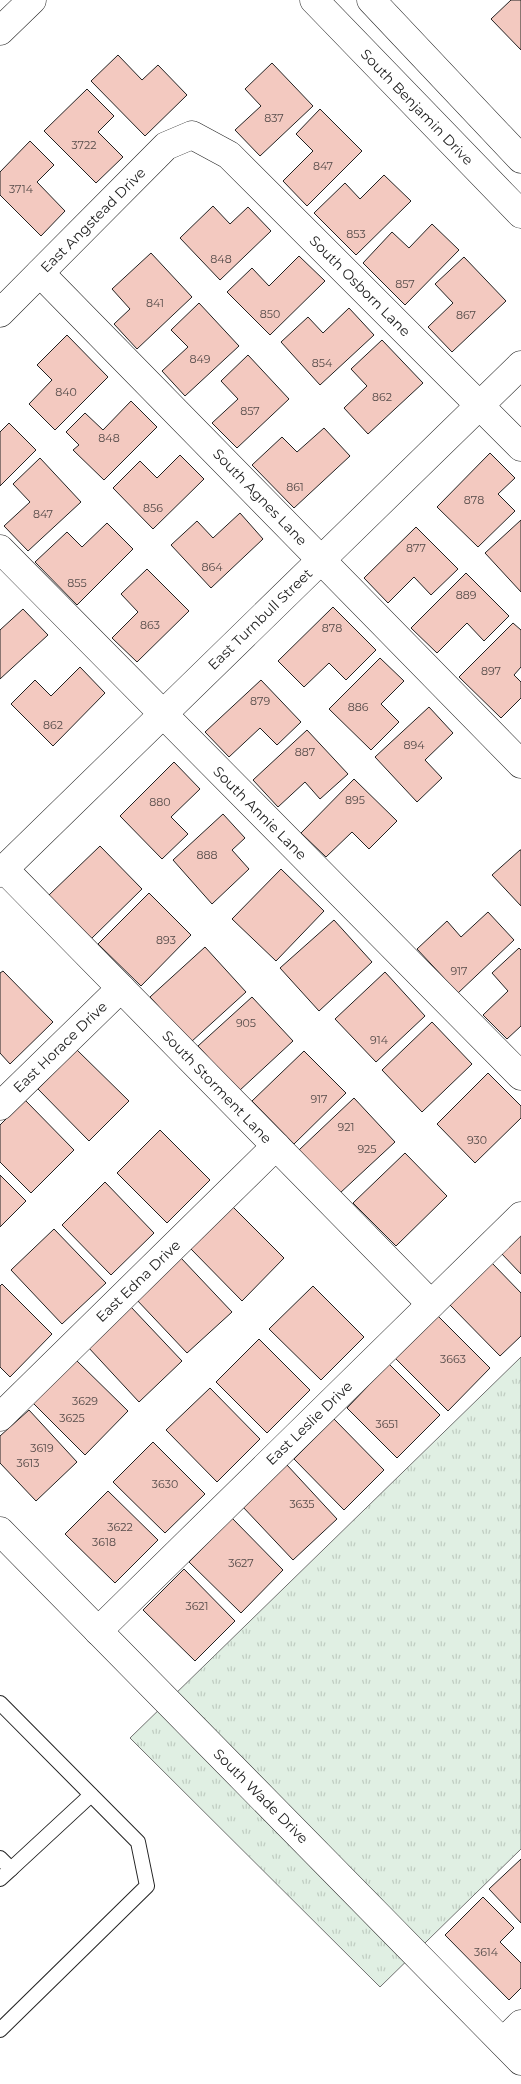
<svg xmlns="http://www.w3.org/2000/svg" width="521" height="2084" font-family="Montserrat,sans-serif">
  <style>
    .park { fill: url(#park-tufts); stroke: #6f6f6f }
    .building { fill: #f3c9c0; stroke: #222 }
    .lines { fill: none; stroke-linecap: round; stroke-linejoin: round }
    .service-casing { stroke: #222; stroke-width: 16 }
    .minor-casing { stroke: #222; stroke-width: 29 }
    .secondary-casing { stroke: #222; stroke-width: 29 }
    .service { stroke: #fff; stroke-width: 14 }
    .minor { stroke: #fff; stroke-width: 28 }
    .secondary { stroke: #fff; stroke-width: 28 }
    .labels { text-anchor: middle; stroke-width: 4; stroke-linejoin: round; paint-order: stroke }
    .number-label { font-size: 11px; fill: #564c4a }
    .street-label { font-size: 14px; fill: #222; stroke: #fff }
  </style>
  <defs>
    <pattern id="park-tufts" width="24" height="20" patternUnits="userSpaceOnUse" patternTransform="scale(1.25)"><rect width="24" height="20" fill="#e0efe3"/><path d="M3 7l-1-3M5 7V3M7 7l1-3M15 17l-1-3M17 17v-4M19 17l1-3" fill="none" stroke="#c0cdc2"/></pattern>
  </defs>
  <rect width="100%" height="100%" fill="#fff"/>
  <!-- park -->
  <path class="park" d="M521,1357V1849L380,1987L130,1738Z"/>
  <!-- building -->
  <g class="building">
    <path d="M511,0H521V50L491,19Z"/>
    <path d="M118,55L142,80L158,65L187,95L145,136L91,81Z"/>
    <path d="M272,63L313,106L260,156L235,130L261,106L245,89Z"/>
    <path d="M87,89L114,116L98,132L123,157L96,183L44,131Z"/>
    <path d="M320,109L362,151L307,206L283,181L313,151L296,134Z"/>
    <path d="M30,141L54,165L37,182L65,211L41,236L0,195V172Z"/>
    <path d="M384,175L411,201L356,255L314,213L345,183L360,199Z"/>
    <path d="M213,206L230,224L248,207L271,231L220,280L180,238Z"/>
    <path d="M432,224L459,250L405,305L363,263L392,232L409,248Z"/>
    <path d="M151,253L192,297L137,349L114,324L130,309L112,289Z"/>
    <path d="M299,256L325,281L270,335L227,292L252,268L269,286Z"/>
    <path d="M464,257L506,301L452,352L428,327L453,303L435,284Z"/>
    <path d="M199,303L239,346L185,396L162,371L188,347L171,330Z"/>
    <path d="M349,308L374,335L320,385L281,342L308,317L323,333Z"/>
    <path d="M67,335L108,377L55,430L29,404L52,380L37,365Z"/>
    <path d="M382,340L423,383L368,434L344,408L367,386L351,369Z"/>
    <path d="M248,355L289,399L237,448L212,423L238,399L221,381Z"/>
    <path d="M131,401L157,427L104,480L73,450L79,445L66,432L85,413L103,430Z"/>
    <path d="M9,423L36,450L0,486V432Z"/>
    <path d="M324,428L350,456L294,508L252,465L282,437L297,452Z"/>
    <path d="M490,453L515,478L498,494L515,511L478,547L437,507Z"/>
    <path d="M180,455L204,479L153,529L113,488L140,461L157,478Z"/>
    <path d="M40,458L81,502L28,551L4,526L30,502L13,484Z"/>
    <path d="M240,513L263,539L211,588L171,545L197,521L213,538Z"/>
    <path d="M521,520V592L485,553Z"/>
    <path d="M107,523L133,549L77,605L35,562L67,532L82,547Z"/>
    <path d="M416,527L458,569L431,595L414,577L388,603L364,578Z"/>
    <path d="M147,569L189,611L137,662L112,638L138,612L121,594Z"/>
    <path d="M466,573L509,616L484,641L467,623L437,653L411,628Z"/>
    <path d="M333,607L376,650L346,680L329,663L304,687L278,661Z"/>
    <path d="M23,609L48,635L0,679V630Z"/>
    <path d="M513,623L521,630V667L514,675L521,682V698L501,718L459,677Z"/>
    <path d="M380,658L404,681L381,704L399,722L371,750L329,709Z"/>
    <path d="M80,667L105,693L53,746L11,704L35,680L51,696Z"/>
    <path d="M261,680L301,722L277,745L260,728L229,757L205,732Z"/>
    <path d="M429,707L453,733L425,760L442,778L417,802L375,757Z"/>
    <path d="M307,730L348,774L320,799L305,782L278,807L253,780Z"/>
    <path d="M174,762L200,789L171,817L188,834L162,859L120,816Z"/>
    <path d="M354,779L397,821L369,849L352,832L326,857L301,833Z"/>
    <path d="M223,814L245,838L232,850L249,869L212,904L173,860Z"/>
    <path d="M100,846L142,889L91,939L49,895Z"/>
    <path d="M520,850H521V906L492,875Z"/>
    <path d="M281,869L324,911L276,961L232,919Z"/>
    <path d="M149,893L191,935L141,986L98,944Z"/>
    <path d="M488,912L514,940L458,993L417,949L447,921L461,937Z"/>
    <path d="M334,920L372,962L319,1011L280,968Z"/>
    <path d="M205,947L246,992L191,1042L150,997Z"/>
    <path d="M519,948L521,950V1026L507,1039L483,1015L508,991L492,973Z"/>
    <path d="M3,971L53,1022L10,1064L0,1053V973Z"/>
    <path d="M385,972L425,1016L376,1062L335,1019Z"/>
    <path d="M252,997L293,1041L239,1091L198,1046Z"/>
    <path d="M432,1022L472,1064L422,1112L382,1070Z"/>
    <path d="M77,1050L129,1101L89,1141L38,1089Z"/>
    <path d="M304,1051L346,1093L294,1144L252,1101Z"/>
    <path d="M488,1073L521,1106V1118L475,1163L437,1124Z"/>
    <path d="M354,1098L395,1142L340,1193L299,1150Z"/>
    <path d="M25,1100L74,1150L31,1193L0,1162V1125Z"/>
    <path d="M160,1130L210,1180L167,1223L117,1173Z"/>
    <path d="M405,1153L447,1196L396,1246L353,1203Z"/>
    <path d="M0,1175L26,1201L0,1227Z"/>
    <path d="M105,1182L154,1233L111,1275L62,1225Z"/>
    <path d="M233,1207L284,1258L242,1301L191,1249Z"/>
    <path d="M54,1229L106,1283L62,1324L11,1270Z"/>
    <path d="M521,1233V1274L501,1253Z"/>
    <path d="M181,1258L232,1312L187,1353L136,1299Z"/>
    <path d="M492,1263L521,1293V1336L500,1356L450,1305Z"/>
    <path d="M2,1284L52,1334L10,1377L0,1367V1286Z"/>
    <path d="M313,1286L364,1337L321,1380L269,1329Z"/>
    <path d="M131,1307L182,1361L139,1402L88,1347Z"/>
    <path d="M437,1315L490,1368L448,1411L395,1358Z"/>
    <path d="M259,1339L310,1390L267,1433L216,1382Z"/>
    <path d="M76,1360L128,1411L85,1455L33,1403Z"/>
    <path d="M389,1364L440,1415L397,1458L347,1408Z"/>
    <path d="M210,1388L260,1439L217,1482L166,1430Z"/>
    <path d="M29,1410L77,1462L36,1501L0,1463V1436Z"/>
    <path d="M334,1419L384,1470L344,1510L294,1459Z"/>
    <path d="M153,1442L205,1494L165,1533L113,1482Z"/>
    <path d="M287,1465L337,1519L293,1560L242,1506Z"/>
    <path d="M108,1491L158,1540L115,1583L65,1534Z"/>
    <path d="M232,1518L283,1570L241,1613L189,1562Z"/>
    <path d="M184,1569L235,1621L195,1661L143,1610Z"/>
    <path d="M521,1859V1923L489,1889Z"/>
    <path d="M483,1897L514,1928L500,1942L521,1963V1988L509,2000L445,1935Z"/>
  </g>
  <g class="lines">
    <defs>
      <g id="service">
        <path d="M0,1703L138,1842L147,1886L0,2030"/>
        <path d="M0,1858L11,1869L91,1795"/>
        <path d="M0,1879L11,1869"/>
      </g>
      <g id="minor">
        <path d="M314,0L521,214"/>
        <path d="M371,0L521,159"/>
        <path d="M40,273L521,764"/>
        <path d="M0,313L166,146L192,135L229,155L521,447"/>
        <path d="M0,549L521,1076"/>
        <path d="M4,869L431,1304"/>
        <path d="M0,873L521,365"/>
        <path d="M0,1106L121,988"/>
        <path d="M0,1417L276,1146"/>
        <path d="M0,1531L521,2061"/>
        <path d="M98,1631L521,1216"/>
        <path d="M503,2042L521,2024"/>
      </g>
      <path id="secondary" d="M0,31L32,0"/>
    </defs>
    <!-- service casing -->
    <use href="#service" class="service-casing"/>
    <!-- minor casing -->
    <use href="#minor" class="minor-casing"/>
    <!-- secondary casing -->
    <use href="#secondary" class="secondary-casing"/>
    <!-- service -->
    <use href="#service" class="service"/>
    <!-- minor -->
    <use href="#minor" class="minor"/>
    <!-- secondary -->
    <use href="#secondary" class="secondary"/>
  </g>
  <g class="labels">
    <!-- number labels -->
    <g class="number-label">
      <text x="274" y="122">837</text>
      <text x="84" y="149">3722</text>
      <text x="323" y="170">847</text>
      <text x="21" y="193">3714</text>
      <text x="356" y="238">853</text>
      <text x="221" y="263">848</text>
      <text x="405" y="288">857</text>
      <text x="155" y="307">841</text>
      <text x="270" y="318">850</text>
      <text x="466" y="319">867</text>
      <text x="200" y="363">849</text>
      <text x="322" y="367">854</text>
      <text x="66" y="396">840</text>
      <text x="382" y="401">862</text>
      <text x="250" y="415">857</text>
      <text x="109" y="442">848</text>
      <text x="295" y="491">861</text>
      <text x="474" y="504">878</text>
      <text x="153" y="512">856</text>
      <text x="43" y="518">847</text>
      <text x="416" y="552">877</text>
      <text x="212" y="571">864</text>
      <text x="77" y="587">855</text>
      <text x="466" y="599">889</text>
      <text x="150" y="629">863</text>
      <text x="332" y="632">878</text>
      <text x="491" y="675">897</text>
      <text x="260" y="705">879</text>
      <text x="358" y="711">886</text>
      <text x="53" y="729">862</text>
      <text x="414" y="749">894</text>
      <text x="305" y="756">887</text>
      <text x="355" y="804">895</text>
      <text x="160" y="806">880</text>
      <text x="207" y="859">888</text>
      <text x="166" y="944">893</text>
      <text x="459" y="975">917</text>
      <text x="246" y="1027">905</text>
      <text x="379" y="1044">914</text>
      <text x="319" y="1103">917</text>
      <text x="346" y="1131">921</text>
      <text x="477" y="1144">930</text>
      <text x="367" y="1153">925</text>
      <text x="453" y="1363">3663</text>
      <text x="85" y="1405">3629</text>
      <text x="72" y="1422">3625</text>
      <text x="387" y="1428">3651</text>
      <text x="42" y="1452">3619</text>
      <text x="28" y="1467">3613</text>
      <text x="165" y="1488">3630</text>
      <text x="302" y="1508">3635</text>
      <text x="120" y="1531">3622</text>
      <text x="104" y="1546">3618</text>
      <text x="241" y="1567">3627</text>
      <text x="197" y="1610">3621</text>
      <text x="486" y="1956">3614</text>
    </g>
    <!-- street labels -->
    <g class="street-label">
      <text transform="translate(417 107) rotate(46)" y="5">South Benjamin Drive</text>
      <text transform="translate(93 220) rotate(-45)" y="5">East Angstead Drive</text>
      <text transform="translate(360 286) rotate(45)" y="5">South Osborn Lane</text>
      <text transform="translate(260 497) rotate(46)" y="5">South Agnes Lane</text>
      <text transform="translate(260 619) rotate(-44)" y="5">East Turnbull Street</text>
      <text transform="translate(260 813) rotate(45)" y="5">South Annie Lane</text>
      <text transform="translate(60 1047) rotate(-44)" y="5">East Horace Drive</text>
      <text transform="translate(217 1087) rotate(46)" y="5">South Storment Lane</text>
      <text transform="translate(138 1281) rotate(-44)" y="5">East Edna Drive</text>
      <text transform="translate(309 1423) rotate(-44)" y="5">East Leslie Drive</text>
      <text transform="translate(261 1796) rotate(45)" y="5">South Wade Drive</text>
    </g>
  </g>
</svg>
